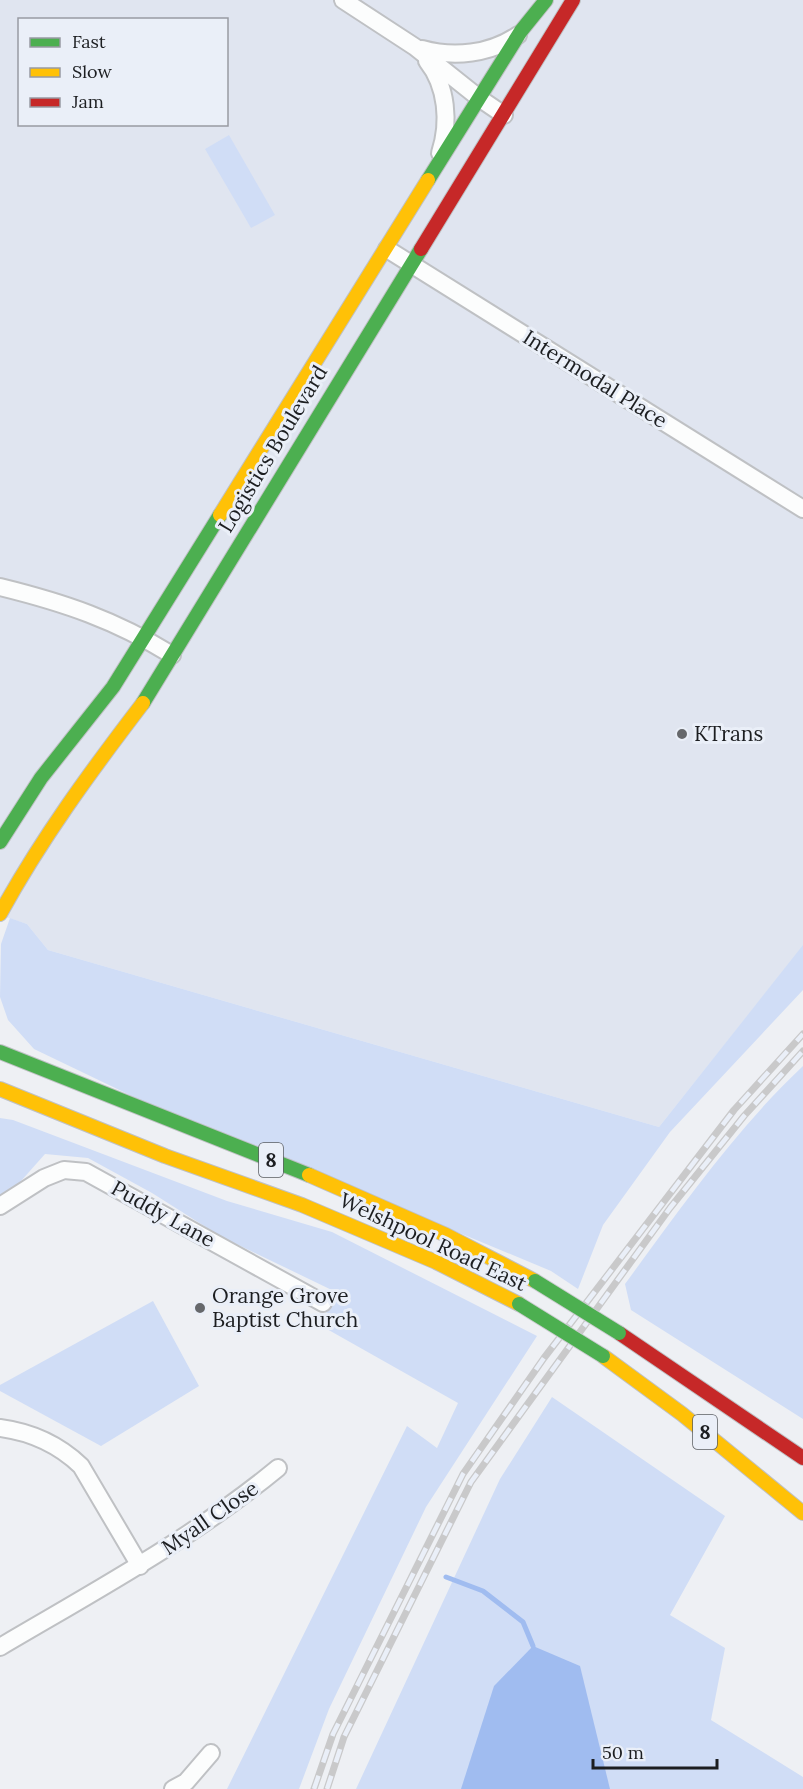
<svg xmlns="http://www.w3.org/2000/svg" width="803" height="1789" font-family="Lora,serif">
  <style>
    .built { fill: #e0e5f0; fill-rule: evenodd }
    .green { fill: #d0ddf6 }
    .water { fill: #a0bcf0 }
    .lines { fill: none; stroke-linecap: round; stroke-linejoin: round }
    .stream { stroke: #a0bcf0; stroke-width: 5 }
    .street-casing { stroke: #bfc1c4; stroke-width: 20 }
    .fast-casing { stroke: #bfc1c4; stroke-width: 16 }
    .slow-casing { stroke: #bfc1c4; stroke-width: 16 }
    .jam-casing { stroke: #bfc1c4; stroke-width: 16 }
    .street { stroke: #fcfdfd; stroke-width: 16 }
    .fast { stroke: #4caf50; stroke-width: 14 }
    .slow { stroke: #ffc107; stroke-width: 14 }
    .jam { stroke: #c62828; stroke-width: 14 }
    .rail-casing { stroke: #c9c9ca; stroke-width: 7 }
    .rail { stroke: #eaeff8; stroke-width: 4.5; stroke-dasharray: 14; stroke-linecap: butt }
    .fast-bridge-casing { stroke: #cbcccf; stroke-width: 16; stroke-linecap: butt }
    .fast-bridge { stroke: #4caf50; stroke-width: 14 }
    .poi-dot { fill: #66686b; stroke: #eaeff8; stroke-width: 2 }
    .labels { text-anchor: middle; stroke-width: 6; stroke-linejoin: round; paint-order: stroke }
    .shield { fill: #eaeff8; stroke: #5a5d62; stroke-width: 1.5 }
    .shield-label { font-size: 20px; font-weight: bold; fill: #1c1e21 }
    .street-label { font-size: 21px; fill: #1c1e21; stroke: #eaeff8 }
    .poi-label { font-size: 21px; fill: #1c1e21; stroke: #eaeff8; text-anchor: start }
  </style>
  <rect width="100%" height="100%" fill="#eef0f4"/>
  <!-- built -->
  <path class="built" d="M0,0H803V946L659,1127L48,950L27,924L0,915ZM20,20H226V124H20Z"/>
  <!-- green -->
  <g class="green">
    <path d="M229,135L275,215L251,228L205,149Z"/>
    <path d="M10,918L27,924L48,950L659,1127L803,945V990L670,1132L603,1225L578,1289L551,1271L136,1098L34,1049L8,1020L0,997L1,944Z"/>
    <path d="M803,1066V1419L631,1310L625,1284C680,1209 735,1130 803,1066Z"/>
    <path d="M0,1118L13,1120L227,1201L332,1232L537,1336L426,1507L329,1709L299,1789H227L407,1426L437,1448L458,1403L318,1324L340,1294L220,1236L152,1193L88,1158L45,1154L13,1190L0,1197Z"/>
    <path d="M153,1301L199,1386L101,1446L0,1391V1385Z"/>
    <path d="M552,1397L725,1516L670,1615L725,1648L711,1720L803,1777V1789H356L500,1479Z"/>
  </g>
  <!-- water -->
  <path class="water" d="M533,1646L580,1666L610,1789H461L494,1686Z"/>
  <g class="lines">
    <!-- stream -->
    <path class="stream" d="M446,1577L483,1591L523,1622L533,1646"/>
    <defs>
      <g id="street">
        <path d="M343,0L415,47L479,98L504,115"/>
        <path d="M422,49C454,58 490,54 518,35"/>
        <path d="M427,61C447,86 450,123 440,153"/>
        <path d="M387,249L803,509"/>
        <path d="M0,587C65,603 115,620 172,655"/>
        <path d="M0,1206L44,1178L64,1170L86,1172L323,1303"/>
        <path d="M0,1428C30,1432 59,1445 81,1466L140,1566"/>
        <path d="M0,1647C95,1591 193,1538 278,1468"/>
        <path d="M173,1789L186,1782L211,1753"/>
      </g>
      <g id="fast">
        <path d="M428,180L521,31L546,0"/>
        <path d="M143,703L421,249"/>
        <path d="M0,842L41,778L113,687L220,515"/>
        <path d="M0,1052L309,1175"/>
      </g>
      <g id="slow">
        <path d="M220,515L428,180"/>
        <path d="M0,914C41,839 91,771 143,703"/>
        <path d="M0,1089L165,1156L302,1205L436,1262L519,1304"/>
        <path d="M309,1175L446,1235L535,1281"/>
        <path d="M603,1356L682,1414L803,1513"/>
      </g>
      <g id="jam">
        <path d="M421,249L573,0"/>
        <path d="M619,1333L803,1458"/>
      </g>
    </defs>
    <!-- street casing -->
    <use href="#street" class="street-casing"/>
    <!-- fast casing -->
    <use href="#fast" class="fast-casing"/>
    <!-- slow casing -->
    <use href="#slow" class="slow-casing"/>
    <!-- jam casing -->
    <use href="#jam" class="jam-casing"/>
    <!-- street -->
    <use href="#street" class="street"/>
    <!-- fast -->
    <use href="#fast" class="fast"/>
    <!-- slow -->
    <use href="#slow" class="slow"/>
    <!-- jam -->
    <use href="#jam" class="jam"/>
    <defs>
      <g id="rail">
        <path d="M314,1789L333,1734L463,1474L544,1358L734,1110L803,1034"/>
        <path d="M327,1789L344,1737L471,1482L670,1208L744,1116L803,1051"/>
      </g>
    </defs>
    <!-- rail casing -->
    <use href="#rail" class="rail-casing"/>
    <!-- rail -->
    <use href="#rail" class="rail"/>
    <defs>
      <g id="fast-bridge">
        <path d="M535,1281L619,1333"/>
        <path d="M519,1304L603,1356"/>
      </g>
    </defs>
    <!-- fast-bridge casing -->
    <use href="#fast-bridge" class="fast-bridge-casing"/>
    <!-- fast-bridge -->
    <use href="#fast-bridge" class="fast-bridge"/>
  </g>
  <!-- markers -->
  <g class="poi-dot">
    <circle cx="682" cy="734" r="6"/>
    <circle cx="200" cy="1308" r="6"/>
  </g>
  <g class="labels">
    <!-- shield labels -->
    <g class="shield">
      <rect x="259" y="1143" width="24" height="34" rx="4.5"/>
      <rect x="693" y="1415" width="24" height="34" rx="4.5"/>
    </g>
    <g class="shield-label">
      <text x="271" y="1167">8</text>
      <text x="705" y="1439">8</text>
    </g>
    <!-- street labels -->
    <g class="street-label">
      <text transform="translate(595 379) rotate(32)" y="7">Intermodal Place</text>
      <text transform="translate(273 449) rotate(-59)" y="7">Logistics Boulevard</text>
      <text transform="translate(163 1214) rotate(29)" y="7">Puddy Lane</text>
      <text transform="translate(433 1242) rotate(25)" y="7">Welshpool Road East</text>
      <text transform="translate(210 1518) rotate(-35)" y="7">Myall Close</text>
    </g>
    <!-- poi labels -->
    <g class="poi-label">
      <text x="694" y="741">KTrans</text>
      <text x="212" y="1303">Orange Grove<tspan x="212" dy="24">Baptist Church</tspan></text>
    </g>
  </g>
  <!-- legend -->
  <rect x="18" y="18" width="210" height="108" fill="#eaeff8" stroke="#989ba2" stroke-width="1.5"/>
  <rect x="30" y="38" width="30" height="9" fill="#4caf50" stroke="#989ba2" stroke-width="1.5"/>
  <text x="72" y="48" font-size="18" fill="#1c1e21">Fast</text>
  <rect x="30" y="68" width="30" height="9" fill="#ffc107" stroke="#989ba2" stroke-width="1.5"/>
  <text x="72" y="78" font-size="18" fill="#1c1e21">Slow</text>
  <rect x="30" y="98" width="30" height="9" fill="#c62828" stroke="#989ba2" stroke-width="1.5"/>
  <text x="72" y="108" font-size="18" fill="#1c1e21">Jam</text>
  <!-- scale -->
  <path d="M593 1759v9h124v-9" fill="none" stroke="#1c1e21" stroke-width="3"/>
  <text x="602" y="1759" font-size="18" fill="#1c1e21" stroke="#eaeff8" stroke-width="4.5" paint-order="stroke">50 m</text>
</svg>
